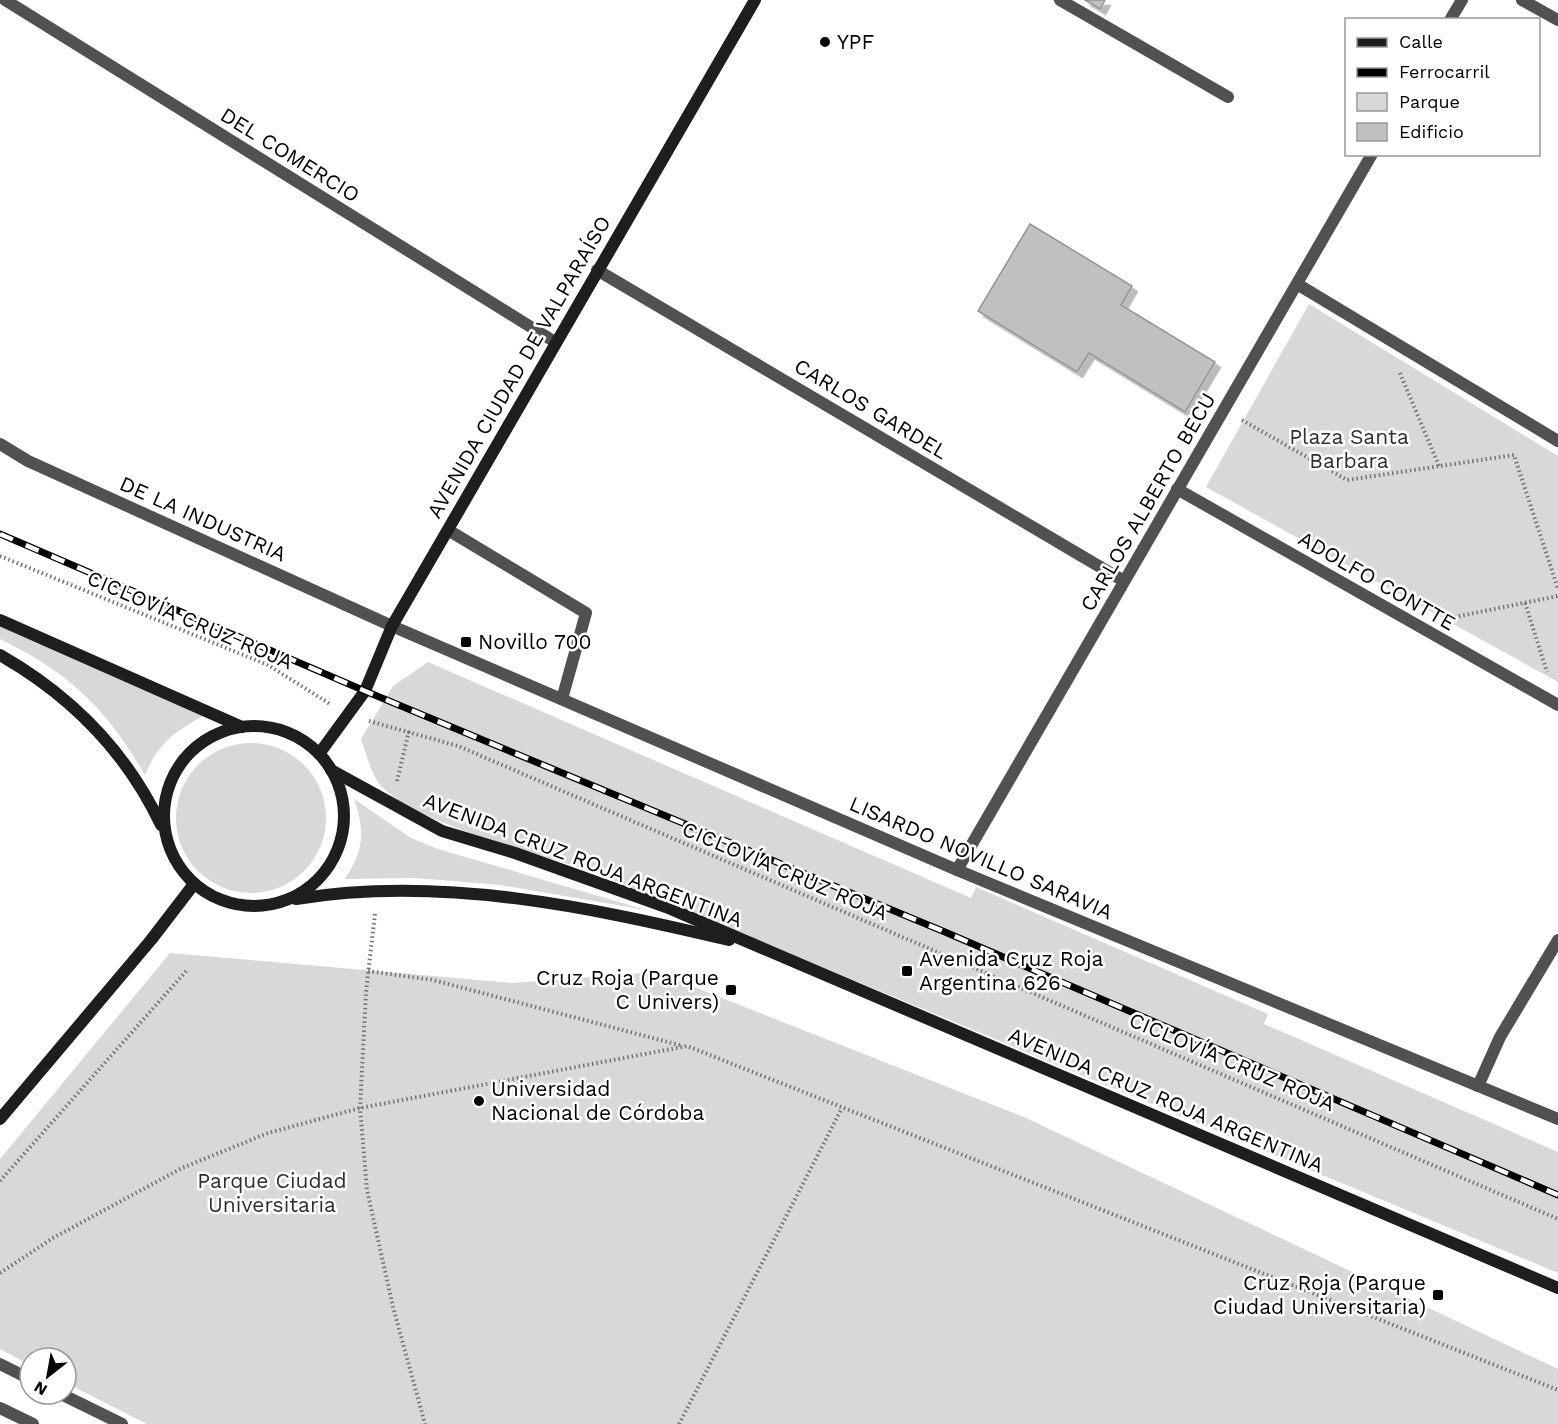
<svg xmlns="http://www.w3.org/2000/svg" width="1558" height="1424" font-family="'Work Sans',sans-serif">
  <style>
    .green { fill: #d8d8d8 }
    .building { fill: #c0c0c0; stroke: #959595; stroke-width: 1.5; filter: url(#shadow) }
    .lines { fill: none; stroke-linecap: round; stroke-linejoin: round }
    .path { stroke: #737373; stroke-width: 4; stroke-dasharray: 1.5 3; stroke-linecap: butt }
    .service { stroke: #515151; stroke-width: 12 }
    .minor { stroke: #515151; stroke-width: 12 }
    .secondary { stroke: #1e1e1e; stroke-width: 12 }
    .rail-casing { stroke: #000; stroke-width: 7 }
    .rail { stroke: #fff; stroke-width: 4.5; stroke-dasharray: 14; stroke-linecap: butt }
    .poi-dot { fill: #000; stroke: #fff; stroke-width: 2 }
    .labels { text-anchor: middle; stroke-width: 5; stroke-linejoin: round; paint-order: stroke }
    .poi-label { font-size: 21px; fill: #000; stroke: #fff; text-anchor: start }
    .street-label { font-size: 21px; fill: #000; stroke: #fff }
    .park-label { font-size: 21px; fill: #2f2f2f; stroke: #fff }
  </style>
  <defs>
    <filter id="shadow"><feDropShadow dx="5.5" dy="5.5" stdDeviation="0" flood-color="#0004"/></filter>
  </defs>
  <rect width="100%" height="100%" fill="#fff"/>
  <!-- green -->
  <g class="green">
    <path d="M1309,304L1558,456V682L1206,487Z"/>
    <path d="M0,626L203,716C174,732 158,744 145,775C105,707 71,674 0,639Z"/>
    <path d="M428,662L971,898L976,887L1268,1014L1264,1024L1558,1152V1273L591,871C542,855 405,821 378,782C370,771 366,752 361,739L393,686Z"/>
    <circle cx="251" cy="818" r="75"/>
    <path d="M354,799L411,838L438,849L646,910L500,885L416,878L345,879C364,851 365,831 354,799Z"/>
    <path d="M170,953L513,983L656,972L1026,1118L1558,1369V1424H147L66,1383V1358H30V1365L0,1349V1159Z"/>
  </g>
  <!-- building -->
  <g class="building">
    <path d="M1085,0H1105L1100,9Z"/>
    <path d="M1030,224L1132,286L1121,305L1215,362L1185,412L1089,353L1077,372L978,311Z"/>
  </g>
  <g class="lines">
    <!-- path -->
    <g class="path">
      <path d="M1400,373L1439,466"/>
      <path d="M1242,420L1347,480L1514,455L1558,589"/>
      <path d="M0,556L268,665L330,704"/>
      <path d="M1525,603L1547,672"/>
      <path d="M1450,618L1558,596"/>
      <path d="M369,721L458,746L1558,1219"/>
      <path d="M397,781L409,731"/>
      <path d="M375,914L366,992L360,1108L367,1190L393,1307L425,1424"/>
      <path d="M368,971L433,980L683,1046"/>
      <path d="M0,1181L188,969"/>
      <path d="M0,1273L53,1238L182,1168L268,1133L360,1108L687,1046L1558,1390"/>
      <path d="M679,1424L842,1108"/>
    </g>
    <!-- service -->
    <path class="service" d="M448,530L586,613L562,699"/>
    <!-- minor -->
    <g class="minor">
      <path d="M5,0L555,342"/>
      <path d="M1060,0L1228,97"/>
      <path d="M1522,0L1558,20"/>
      <path d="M1450,20L1462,0"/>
      <path d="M597,270L1124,581"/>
      <path d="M1297,284L1558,441"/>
      <path d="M0,444L28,461L392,626L957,870L1558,1119"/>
      <path d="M1177,489L1558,705"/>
      <path d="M957,870L1372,154"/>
      <path d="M1478,1086L1500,1037L1558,940"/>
      <path d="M0,1364L30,1379"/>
      <path d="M61,1394L122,1424"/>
      <path d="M0,1408L33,1424"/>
    </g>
    <!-- secondary -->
    <g class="secondary">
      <path d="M0,620L242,727"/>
      <path d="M0,655C70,695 126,751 161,825"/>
      <circle cx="254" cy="816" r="90"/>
      <path d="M319,754L365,691L392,626L755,0"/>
      <path d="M331,770L442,831L515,853L666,907L1558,1288"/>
      <path d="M296,899C441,875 589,907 729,940"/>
      <path d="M0,1119L151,940L194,884"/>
    </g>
    <defs>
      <path id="rail" d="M0,534L365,691L945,932L1558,1195"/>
    </defs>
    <!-- rail casing -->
    <use href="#rail" class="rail-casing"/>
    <!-- rail -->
    <use href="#rail" class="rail"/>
  </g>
  <!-- markers -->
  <g class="poi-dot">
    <circle cx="825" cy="42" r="6"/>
    <rect x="460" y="636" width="12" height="12" rx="3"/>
    <rect x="901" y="965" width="12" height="12" rx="3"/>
    <rect x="725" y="984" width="12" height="12" rx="3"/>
    <circle cx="479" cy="1101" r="6"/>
    <rect x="1432" y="1289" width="12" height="12" rx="3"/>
  </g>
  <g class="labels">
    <!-- poi labels -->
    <g class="poi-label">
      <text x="837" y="49">YPF</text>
      <text x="478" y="649">Novillo 700</text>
      <text x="919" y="966">Avenida Cruz Roja<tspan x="919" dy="24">Argentina 626</tspan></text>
      <text x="719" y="985" text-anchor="end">Cruz Roja (Parque<tspan x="719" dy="24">C Univers)</tspan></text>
      <text x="491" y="1096">Universidad<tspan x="491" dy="24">Nacional de Córdoba</tspan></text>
      <text x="1426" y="1290" text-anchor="end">Cruz Roja (Parque<tspan x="1426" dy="24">Ciudad Universitaria)</tspan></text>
    </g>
    <!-- street labels -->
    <g class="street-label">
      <text transform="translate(290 155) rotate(32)" y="7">DEL COMERCIO</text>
      <text transform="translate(519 367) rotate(-60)" y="7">AVENIDA CIUDAD DE VALPARAÍSO</text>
      <text transform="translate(871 409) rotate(31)" y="7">CARLOS GARDEL</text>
      <text transform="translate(1148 502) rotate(-60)" y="7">CARLOS ALBERTO BECU</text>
      <text transform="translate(203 519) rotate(24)" y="7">DE LA INDUSTRIA</text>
      <text transform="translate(1377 581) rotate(30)" y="7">ADOLFO CONTTE</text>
      <text transform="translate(190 620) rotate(23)" y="7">CICLOVÍA CRUZ ROJA</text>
      <text transform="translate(981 858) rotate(23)" y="7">LISARDO NOVILLO SARAVIA</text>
      <text transform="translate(583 860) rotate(21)" y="7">AVENIDA CRUZ ROJA ARGENTINA</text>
      <text transform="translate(785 871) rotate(23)" y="7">CICLOVÍA CRUZ ROJA</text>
      <text transform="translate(1232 1062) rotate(23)" y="7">CICLOVÍA CRUZ ROJA</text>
      <text transform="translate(1166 1100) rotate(23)" y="7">AVENIDA CRUZ ROJA ARGENTINA</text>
    </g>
    <!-- park labels -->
    <g class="park-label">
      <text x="1349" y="444">Plaza Santa<tspan x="1349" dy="24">Barbara</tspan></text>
      <text x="272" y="1188">Parque Ciudad<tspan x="272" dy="24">Universitaria</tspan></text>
    </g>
  </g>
  <!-- legend -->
  <rect x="1345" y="18" width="195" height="138" fill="#ffffff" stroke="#999999" stroke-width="1.5"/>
  <rect x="1357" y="38" width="30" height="9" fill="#1e1e1e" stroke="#999999" stroke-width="1.5"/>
  <text x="1399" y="48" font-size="18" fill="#000000">Calle</text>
  <rect x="1357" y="68" width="30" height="9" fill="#000000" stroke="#999999" stroke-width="1.5"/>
  <text x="1399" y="78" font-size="18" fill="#000000">Ferrocarril</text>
  <rect x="1357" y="93" width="30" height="18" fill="#d8d8d8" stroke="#999999" stroke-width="1.5"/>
  <text x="1399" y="108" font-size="18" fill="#000000">Parque</text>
  <rect x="1357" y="123" width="30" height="18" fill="#c0c0c0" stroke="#999999" stroke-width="1.5"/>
  <text x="1399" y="138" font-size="18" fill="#000000">Edificio</text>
  <!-- north arrow -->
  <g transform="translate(48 1376) rotate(211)"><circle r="28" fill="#ffffff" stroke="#999999" stroke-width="1.5"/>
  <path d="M0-4.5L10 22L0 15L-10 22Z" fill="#000000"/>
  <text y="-9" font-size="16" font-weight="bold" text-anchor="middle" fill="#000000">N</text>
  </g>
</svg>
